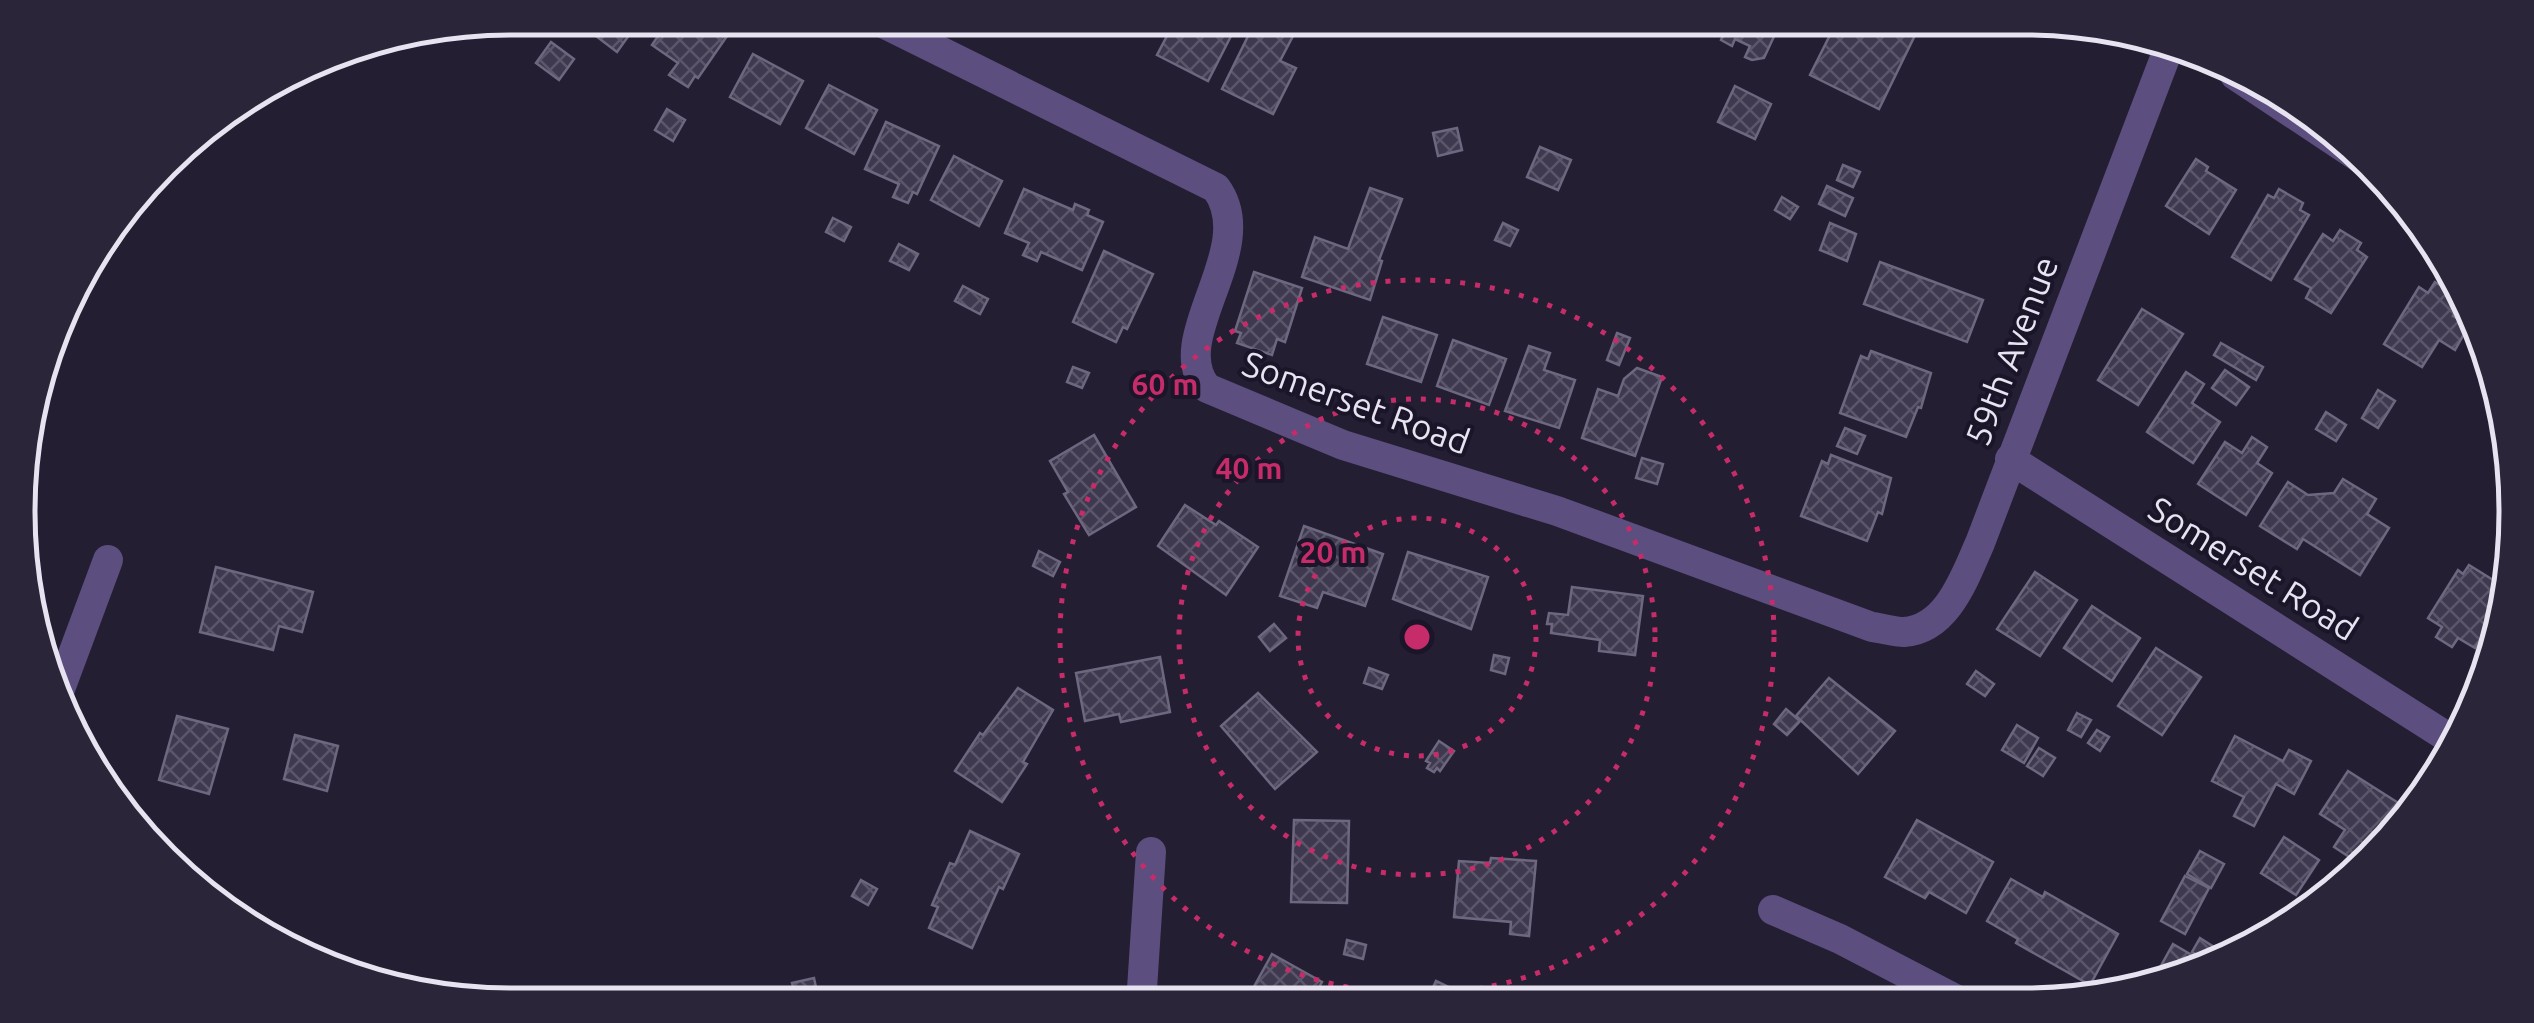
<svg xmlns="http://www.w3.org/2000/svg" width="2534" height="1023" font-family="Ubuntu,sans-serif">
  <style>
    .building { fill: url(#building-cross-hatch); stroke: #6d677f; stroke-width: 2.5 }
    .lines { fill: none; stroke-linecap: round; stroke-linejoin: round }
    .minor { stroke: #5c4e7f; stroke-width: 30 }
    .ring { fill: none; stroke: #c62c6a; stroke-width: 5; stroke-dasharray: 5 10 }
    .labels { text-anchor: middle; stroke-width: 8; stroke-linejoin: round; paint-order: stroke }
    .street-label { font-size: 35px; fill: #e7e3f1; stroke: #1b1529 }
    .rim { fill: none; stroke: #e7e3f1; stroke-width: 5 }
    .centre { fill: #c62c6a; stroke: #1b1529; stroke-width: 5 }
    .ring-label { font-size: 30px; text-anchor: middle; font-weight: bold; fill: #c62c6a; stroke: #1b1529; stroke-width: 8; stroke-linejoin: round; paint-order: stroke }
  </style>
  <defs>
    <pattern id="building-cross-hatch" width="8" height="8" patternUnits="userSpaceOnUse" patternTransform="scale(2.5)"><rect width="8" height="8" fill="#3f394f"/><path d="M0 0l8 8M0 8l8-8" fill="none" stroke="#5b5669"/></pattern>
  </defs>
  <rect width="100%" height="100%" fill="#241e33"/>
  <!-- building -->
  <g class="building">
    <path d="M597,17H642L617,52L588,30Z"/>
    <path d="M671,17H700L727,36L698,78L695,76L688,87L669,75L678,63L652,45Z"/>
    <path d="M1042,17H1075L1067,31Z"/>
    <path d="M1177,17H1199L1232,34L1208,81L1157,55Z"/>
    <path d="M1724,17H1783L1764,58L1752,60L1745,57L1750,46L1735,39L1732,46L1721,40L1724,33L1718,30Z"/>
    <path d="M1839,17H1894L1918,29L1879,109L1810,75Z"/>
    <path d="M1257,18L1293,36L1280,61L1296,68L1273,114L1222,89Z"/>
    <path d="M551,42L574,59L559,80L536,63Z"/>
    <path d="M753,54L803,81L780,124L730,97Z"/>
    <path d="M829,85L877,110L854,154L806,128Z"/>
    <path d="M1735,86L1771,104L1755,139L1718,122Z"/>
    <path d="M667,109L685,120L673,141L655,130Z"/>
    <path d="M886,122L939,146L917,194L913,192L908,203L893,197L899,184L865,169Z"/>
    <path d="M1457,128L1462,150L1438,156L1433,133Z"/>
    <path d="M1540,147L1571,160L1558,190L1527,177Z"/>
    <path d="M954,156L1002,181L979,226L931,200Z"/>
    <path d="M2196,159L2208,167L2206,171L2236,190L2209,234L2166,206Z"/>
    <path d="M1843,165L1860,172L1853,187L1837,180Z"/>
    <path d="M1827,186L1853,198L1845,216L1819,204Z"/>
    <path d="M1370,188L1402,199L1379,260L1382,261L1370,300L1302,277L1315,237L1348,249Z"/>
    <path d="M1024,189L1073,210L1075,204L1089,210L1087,215L1103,222L1082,270L1041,252L1037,261L1023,255L1029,243L1005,233Z"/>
    <path d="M2279,189L2303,203L2300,210L2309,215L2271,280L2232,257L2268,195L2274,198Z"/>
    <path d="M1782,197L1798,207L1790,219L1775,210Z"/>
    <path d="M833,218L851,227L844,241L826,232Z"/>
    <path d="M1503,223L1518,230L1510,246L1495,240Z"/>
    <path d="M1830,223L1856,234L1847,261L1820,250Z"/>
    <path d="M2340,230L2361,243L2357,250L2367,257L2331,313L2306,298L2311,288L2295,279L2323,234L2333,241Z"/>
    <path d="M899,244L918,254L909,270L890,261Z"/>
    <path d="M1104,251L1153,274L1127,329L1123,327L1116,342L1073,322Z"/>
    <path d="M1880,262L1983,300L1967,342L1864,304Z"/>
    <path d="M1254,272L1302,288L1285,342L1277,339L1272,355L1237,343L1241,333L1235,331Z"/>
    <path d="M2435,282L2457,295L2451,306L2457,309L2453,316L2469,325L2455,350L2439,340L2422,367L2384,344L2419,287L2428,293Z"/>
    <path d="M963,286L988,299L980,314L955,301Z"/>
    <path d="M2142,309L2183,334L2138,405L2098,380Z"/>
    <path d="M1383,317L1437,335L1421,382L1367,364Z"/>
    <path d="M1617,333L1630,338L1619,365L1607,360Z"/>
    <path d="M1453,340L1506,359L1489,405L1437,386Z"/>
    <path d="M2221,343L2263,367L2256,380L2214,355Z"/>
    <path d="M1529,346L1550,353L1544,370L1575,380L1559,428L1505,411Z"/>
    <path d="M1871,351L1931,373L1921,408L1918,407L1906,437L1840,413L1861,356L1868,359Z"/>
    <path d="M1073,367L1089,373L1082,388L1067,382Z"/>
    <path d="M1637,368L1662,377L1635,456L1582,438L1598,389L1618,396L1624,379Z"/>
    <path d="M2225,370L2249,387L2236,405L2212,388Z"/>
    <path d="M2186,372L2204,384L2192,403L2220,422L2193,463L2147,432Z"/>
    <path d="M2378,390L2395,401L2378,428L2362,418Z"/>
    <path d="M2326,412L2346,425L2336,441L2316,429Z"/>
    <path d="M1845,428L1865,436L1857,454L1837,446Z"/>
    <path d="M1094,435L1136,507L1089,535L1064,494L1068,492L1050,461Z"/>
    <path d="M2252,437L2267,447L2257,463L2272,473L2246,515L2198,484L2225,442L2242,453Z"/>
    <path d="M1831,455L1891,478L1882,514L1878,512L1867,541L1801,516L1822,461L1828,464Z"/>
    <path d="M1642,458L1663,464L1657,484L1636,478Z"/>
    <path d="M2343,479L2376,499L2367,514L2389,528L2360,575L2303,539L2297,549L2260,526L2288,482L2308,495L2334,493Z"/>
    <path d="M1185,505L1216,525L1219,521L1258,547L1226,595L1158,546Z"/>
    <path d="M1304,526L1383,554L1365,606L1323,592L1317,608L1280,596Z"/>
    <path d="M1039,551L1060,562L1053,576L1033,566Z"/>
    <path d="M1408,552L1488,577L1471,629L1393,599Z"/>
    <path d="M2469,565L2501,585L2498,610L2475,648L2458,638L2452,647L2436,637L2442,627L2428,618L2458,570L2463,574Z"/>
    <path d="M216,567L313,592L302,632L279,626L273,650L200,632Z"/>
    <path d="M2035,572L2077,600L2040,656L1997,629Z"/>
    <path d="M1572,587L1643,596L1635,655L1599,651L1600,640L1551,633L1552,624H1547L1549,613L1568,615Z"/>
    <path d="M2092,606L2140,638L2112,681L2064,648Z"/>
    <path d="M1274,624L1286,638L1270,651L1259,637Z"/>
    <path d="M2156,648L2201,677L2162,735L2118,706Z"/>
    <path d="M1494,655L1509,658L1505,674L1491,670Z"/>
    <path d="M1160,657L1170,712L1121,722L1119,714L1085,721L1076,673Z"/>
    <path d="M1369,668L1388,675L1382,689L1364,683Z"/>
    <path d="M1976,671L1994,684L1985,696L1967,684Z"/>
    <path d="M1829,678L1895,731L1858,774L1796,716Z"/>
    <path d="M1018,688L1053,710L1023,762L1027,764L1002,802L955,771L980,733L983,735Z"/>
    <path d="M1258,693L1317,752L1275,789L1221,726Z"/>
    <path d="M1786,709L1800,721L1787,735L1774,724Z"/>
    <path d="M2077,713L2091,720L2081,737L2068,730Z"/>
    <path d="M177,716L228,729L209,794L159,780Z"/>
    <path d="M2017,725L2038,738L2024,763L2002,750Z"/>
    <path d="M2097,730L2109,737L2100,751L2088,743Z"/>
    <path d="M295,735L338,746L327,791L284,779Z"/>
    <path d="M2235,736L2283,761L2289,750L2311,761L2294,794L2276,784L2254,826L2234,816L2244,797L2212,781Z"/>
    <path d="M1439,741L1454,751L1440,771L1437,768L1434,772L1427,768L1430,763L1426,761Z"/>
    <path d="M2039,748L2055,758L2043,776L2027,766Z"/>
    <path d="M2348,771L2411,811L2363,866L2334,847L2345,830L2320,814Z"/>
    <path d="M1294,820L1349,821L1347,903L1291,902Z"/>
    <path d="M1917,820L1993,862L1966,913L1929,892L1925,898L1885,877Z"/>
    <path d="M970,831L1019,854L1003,889L999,887L972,948L929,928L938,907L932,905L950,863L955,865Z"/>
    <path d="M2284,837L2319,860L2296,895L2261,873Z"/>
    <path d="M2200,851L2224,864L2211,888L2187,874Z"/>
    <path d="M1491,858L1536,861L1529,936L1510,934L1511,922L1454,917L1459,861L1490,863Z"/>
    <path d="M2185,876L2209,888L2185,934L2161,921Z"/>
    <path d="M2011,879L2043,897L2045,892L2118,934L2090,985L2016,943L2018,939L1987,921Z"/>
    <path d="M861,880L877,889L868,905L852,896Z"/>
    <path d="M2200,938L2217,949L2209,962L2192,952Z"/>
    <path d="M1347,940L1366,945L1363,959L1344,954Z"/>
    <path d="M2173,944L2207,964L2152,982Z"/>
    <path d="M1272,954L1322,982L1310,1003H1245Z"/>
    <path d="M814,978L817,992L796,998L792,983Z"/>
    <path d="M1436,981L1453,989L1446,1003L1428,998Z"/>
    <path d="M820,997L823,1005H799L798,1003Z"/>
  </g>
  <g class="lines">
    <!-- minor -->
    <g class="minor">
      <path d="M871,17L1216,188C1261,249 1164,338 1207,388L1343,445L1557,511L1872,627C1882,628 1894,632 1904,632C1948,629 1965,576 1980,543L2171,42"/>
      <path d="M2235,75L2363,160"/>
      <path d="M2010,459L2455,742"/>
      <path d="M60,689L108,560"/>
      <path d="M1773,910L1840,939L1961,1002"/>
      <path d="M1141,1004L1151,852"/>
    </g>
  </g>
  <!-- distance rings -->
  <g class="ring">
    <circle cx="1417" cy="637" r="119"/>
    <circle cx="1417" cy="637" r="238"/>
    <circle cx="1417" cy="637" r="357"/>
  </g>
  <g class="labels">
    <!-- street labels -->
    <g class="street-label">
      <text transform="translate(2012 351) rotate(-69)" y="12">59th Avenue</text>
      <text transform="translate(1356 403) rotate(20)" y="12">Somerset Road</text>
      <text transform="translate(2253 569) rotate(32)" y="12">Somerset Road</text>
    </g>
  </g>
  <!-- crop -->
  <path d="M0 0H2534V1023H0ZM511 35H2023A476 476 0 0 1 2499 511V512A476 476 0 0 1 2023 988H511A476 476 0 0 1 35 512V511A476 476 0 0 1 511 35Z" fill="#2b2539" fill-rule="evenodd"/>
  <path class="rim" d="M511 35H2023A476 476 0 0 1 2499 511V512A476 476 0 0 1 2023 988H511A476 476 0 0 1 35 512V511A476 476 0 0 1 511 35Z"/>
  <circle cx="1417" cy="637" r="15" class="centre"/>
  <g class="ring-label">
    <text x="1165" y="395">60 m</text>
    <text x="1249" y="479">40 m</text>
    <text x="1333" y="563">20 m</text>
  </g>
</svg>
